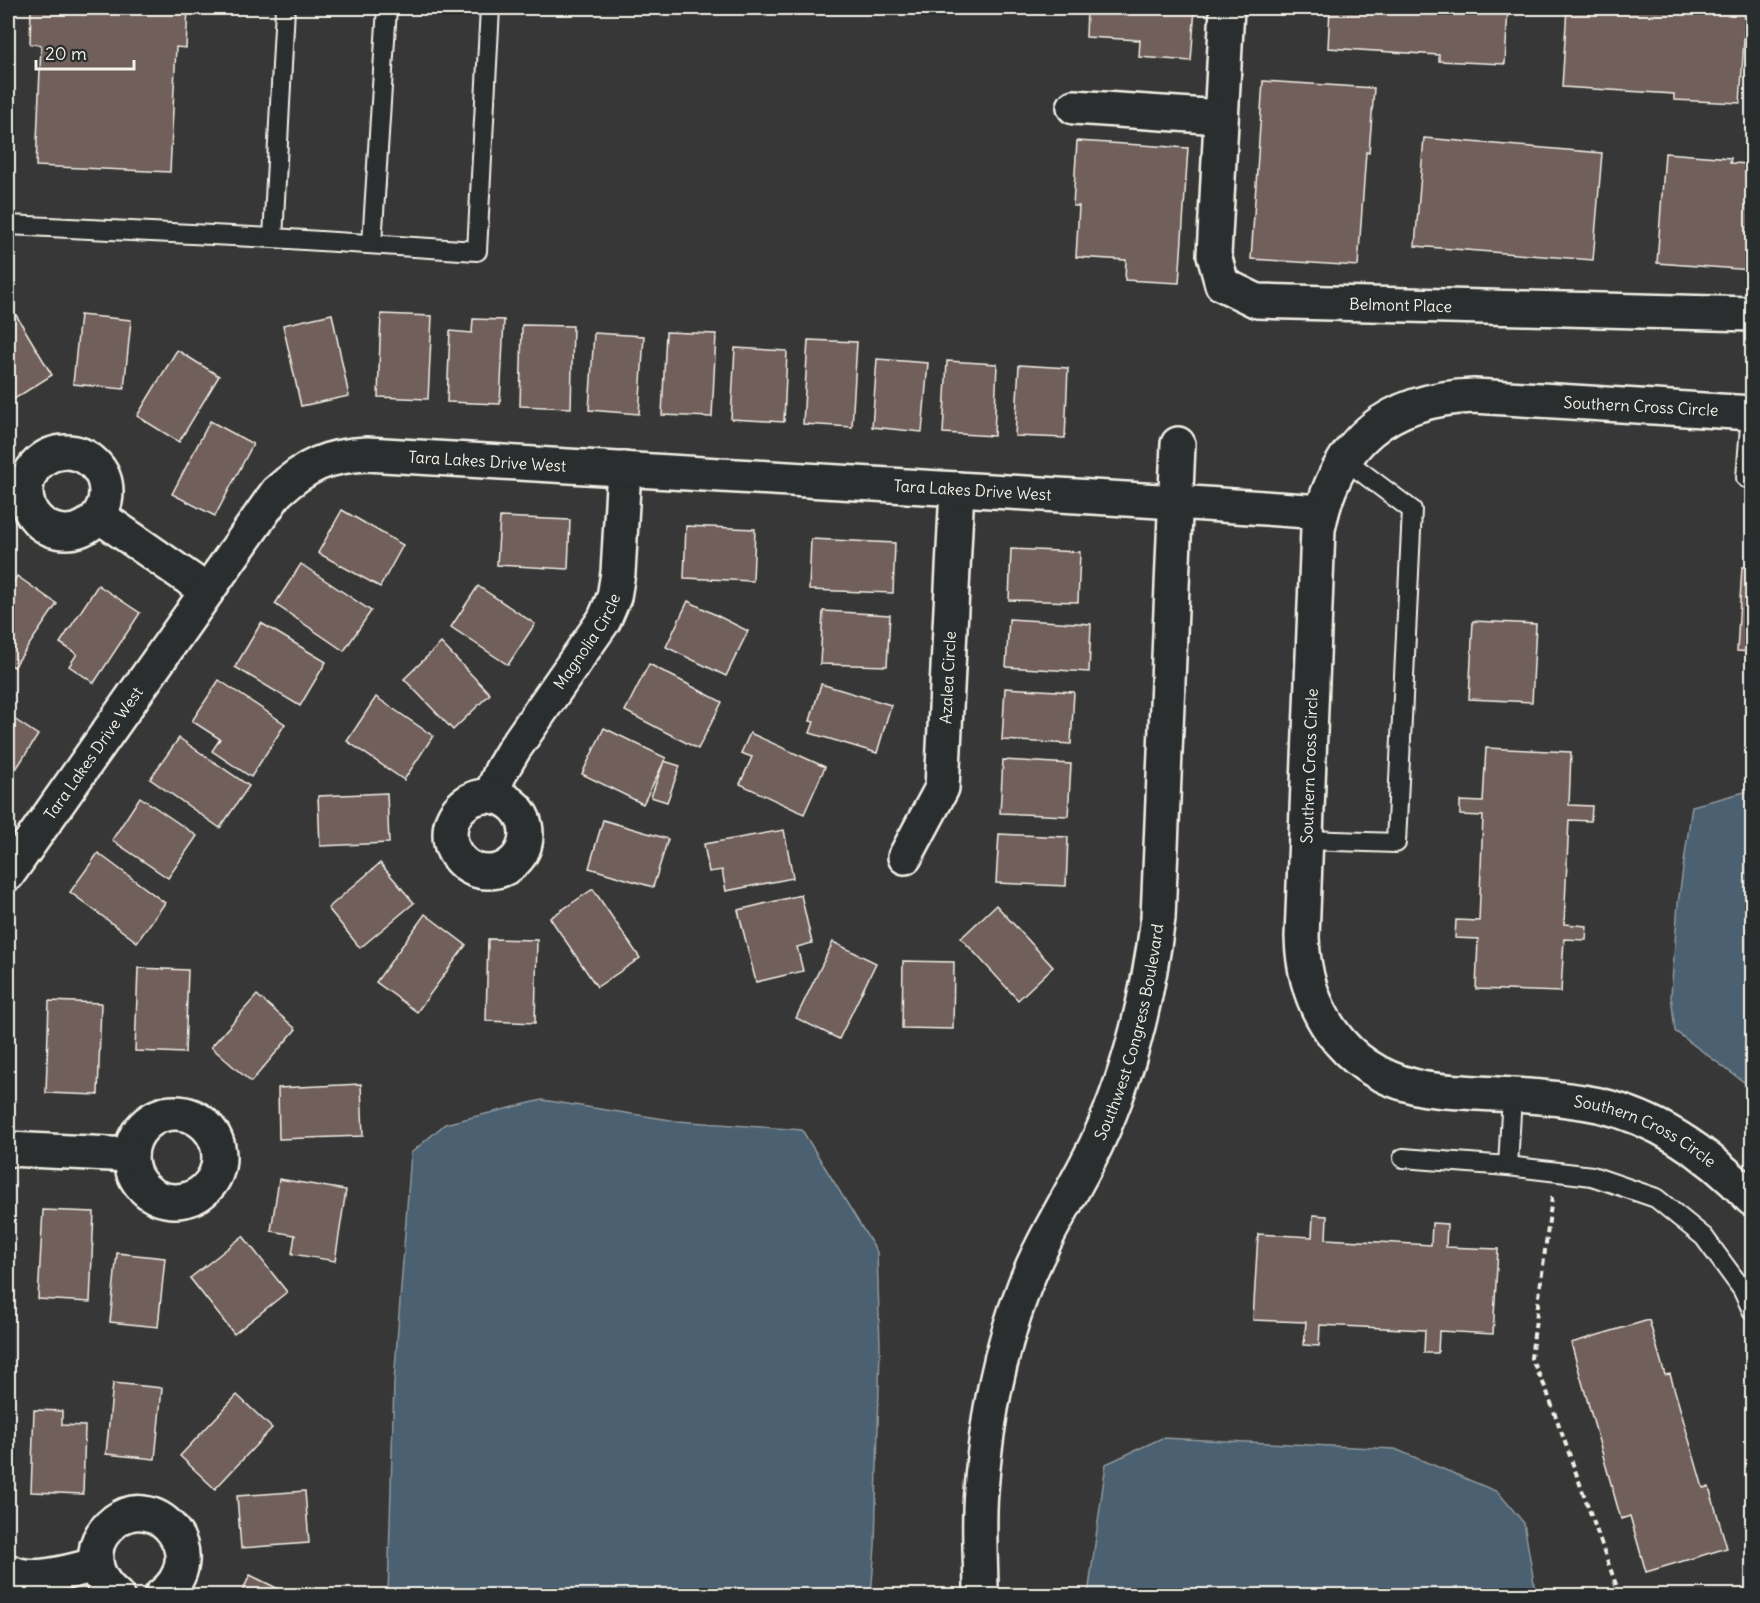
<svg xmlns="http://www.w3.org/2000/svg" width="1760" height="1603" font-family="Delius,sans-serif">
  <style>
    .water { fill: #4c606f; stroke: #8f9a9f; stroke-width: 1.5 }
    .building { fill: #705e5a; stroke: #f4f1e8; stroke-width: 1.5 }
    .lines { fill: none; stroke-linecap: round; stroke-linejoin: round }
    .lane-casing { stroke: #f4f1e8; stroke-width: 22 }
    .street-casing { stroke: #f4f1e8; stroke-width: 38 }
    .path { stroke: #f4f1e8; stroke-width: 4; stroke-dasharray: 6 4.5; stroke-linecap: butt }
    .lane { stroke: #2a2d2e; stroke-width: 18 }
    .street { stroke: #2a2d2e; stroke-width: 33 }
    .labels { text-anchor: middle; stroke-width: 6; stroke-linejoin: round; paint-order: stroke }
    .street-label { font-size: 16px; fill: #f4f1e8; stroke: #2a2d2e }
  </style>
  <rect width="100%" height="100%" fill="#383737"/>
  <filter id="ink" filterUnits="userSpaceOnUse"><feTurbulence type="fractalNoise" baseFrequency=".0167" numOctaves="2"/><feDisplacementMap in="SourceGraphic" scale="12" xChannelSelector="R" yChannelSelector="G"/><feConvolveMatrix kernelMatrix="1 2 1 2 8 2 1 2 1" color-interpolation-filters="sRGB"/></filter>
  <g filter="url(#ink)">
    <!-- water -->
    <g class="water">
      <path d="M1752,790V1088L1675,1031L1671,995L1678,904L1692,806Z"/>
      <path d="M542,1100L677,1121L802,1130L877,1252L880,1347L875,1546L871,1595H388L394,1382L411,1153L445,1124Z"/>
      <path d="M1162,1438L1395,1449L1498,1492L1524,1523L1536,1595H1088L1106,1464Z"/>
    </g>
    <!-- building -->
    <g class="building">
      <path d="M31,8H188L186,48L176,47L170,172L36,166L41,45L30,44Z"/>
      <path d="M1087,8H1195L1191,61L1139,57L1140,40L1086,37Z"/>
      <path d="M1330,8H1508L1505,64L1439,61V55L1328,48Z"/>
      <path d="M1567,8H1746L1740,103L1674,100V94L1562,87Z"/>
      <path d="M1263,81L1374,88L1369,153L1366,152L1358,266L1251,259Z"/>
      <path d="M1424,138L1602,153L1593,260L1415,246Z"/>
      <path d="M1077,141L1188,148L1179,283L1125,280L1126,260L1076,257L1079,206H1073Z"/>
      <path d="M1665,153L1731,158L1730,163L1752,164V270L1657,263Z"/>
      <path d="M332,314L349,396L301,406L283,325Z"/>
      <path d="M381,314L432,316L428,399L378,397Z"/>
      <path d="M16,315L52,375L11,401L8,396V320Z"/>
      <path d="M80,315L131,320L124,389L73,384Z"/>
      <path d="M473,319L504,320L500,404L447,402L450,331L472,333Z"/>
      <path d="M522,325L573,326L571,408L520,406Z"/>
      <path d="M666,332L716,334L712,417L662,415Z"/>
      <path d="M594,333L644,336L639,414L589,410Z"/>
      <path d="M808,340L857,342L852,427L803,424Z"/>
      <path d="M735,348L787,351L784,422L731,419Z"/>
      <path d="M177,350L219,376L179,442L137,416Z"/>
      <path d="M877,359L928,363L922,432L872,427Z"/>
      <path d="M947,361L997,364L994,436L943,433Z"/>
      <path d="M1019,365L1068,368L1065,438L1015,436Z"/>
      <path d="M210,421L253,444L215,516L172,494Z"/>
      <path d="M342,510L403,545L380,587L318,553Z"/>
      <path d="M500,517L570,520L568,569L497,565Z"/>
      <path d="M686,526L755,529L753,581L684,578Z"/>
      <path d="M811,539L895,543L893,593L809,590Z"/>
      <path d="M1011,549L1080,552L1078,602L1009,600Z"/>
      <path d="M301,564L371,611L344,651L275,604Z"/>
      <path d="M1742,567H1752V652L1737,651Z"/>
      <path d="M17,576L57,604L14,667L8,663V590Z"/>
      <path d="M98,585L140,613L94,683L69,666L77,654L60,643Z"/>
      <path d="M478,586L535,624L508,665L451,627Z"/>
      <path d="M688,601L748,631L726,676L666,647Z"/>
      <path d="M823,611L890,615L887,666L820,664Z"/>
      <path d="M1009,619L1091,624L1089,672L1006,667Z"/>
      <path d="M1473,621L1536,624L1532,702L1469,699Z"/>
      <path d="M261,623L326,662L300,706L235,667Z"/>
      <path d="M441,643L490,694L453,730L404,679Z"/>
      <path d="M649,664L722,702L698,749L625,711Z"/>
      <path d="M219,680L285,724L251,777L212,751L220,739L192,721Z"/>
      <path d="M821,684L891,705L877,753L810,733L814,722L810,721Z"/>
      <path d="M1005,688L1074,692L1071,744L1002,740Z"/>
      <path d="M376,697L433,736L404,780L347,741Z"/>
      <path d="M8,715L38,735L11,777L8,775Z"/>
      <path d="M604,728L666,758L643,804L582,774Z"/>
      <path d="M750,733L825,767L804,814L740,784L752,757L741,753Z"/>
      <path d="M179,738L249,786L220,828L150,779Z"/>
      <path d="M1486,748L1571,752L1569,805L1592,806L1591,821L1569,820L1564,924L1587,926L1586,940L1564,939L1561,992L1476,989L1478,939L1455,938L1456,920L1479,921L1483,816L1460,815V801L1483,802Z"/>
      <path d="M1003,760L1071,764L1068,816L1000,813Z"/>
      <path d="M664,761L680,766L667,802L651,797Z"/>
      <path d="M387,793L389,843L320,846L318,796Z"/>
      <path d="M140,797L197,836L168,878L112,840Z"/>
      <path d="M603,820L668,839L653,887L589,868Z"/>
      <path d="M784,830L793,878L726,891L722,870L709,872L704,844Z"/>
      <path d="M999,834L1068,837L1066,886L996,883Z"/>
      <path d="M98,853L165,903L137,942L70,892Z"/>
      <path d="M380,863L414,903L360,948L328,908Z"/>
      <path d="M593,889L640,958L597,987L550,918Z"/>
      <path d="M801,895L812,943L797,947L803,971L756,982L738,910Z"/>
      <path d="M996,905L1053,967L1018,1000L961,938Z"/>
      <path d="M425,914L466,945L417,1012L376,982Z"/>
      <path d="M488,939L537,940L535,1023L486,1021Z"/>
      <path d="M833,942L876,963L839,1039L796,1018Z"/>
      <path d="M903,961L954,962L953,1029L902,1028Z"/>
      <path d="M138,968L188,970L185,1053L135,1051Z"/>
      <path d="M257,995L296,1029L251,1082L211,1047Z"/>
      <path d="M49,1001L101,1003L98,1095L46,1093Z"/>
      <path d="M361,1084L363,1136L279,1139L278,1088Z"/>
      <path d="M279,1179L346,1190L335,1261L292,1254L295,1235L271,1231Z"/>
      <path d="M43,1210L94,1212L90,1302L38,1299Z"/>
      <path d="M1313,1215L1327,1216L1326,1239L1431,1245L1432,1223L1447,1224L1446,1247L1498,1249L1493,1334L1439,1331L1438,1353H1424L1425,1330L1320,1325L1319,1346L1304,1345L1306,1322L1253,1320L1258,1234L1312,1237Z"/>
      <path d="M243,1236L287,1292L234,1334L190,1278Z"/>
      <path d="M117,1253L165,1258L158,1327L110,1322Z"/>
      <path d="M1649,1320L1665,1375L1670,1374L1703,1488L1709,1487L1727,1548L1646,1572L1630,1516L1621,1519L1571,1343Z"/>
      <path d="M113,1383L162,1388L155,1459L106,1454Z"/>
      <path d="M237,1395L272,1428L215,1489L180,1456Z"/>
      <path d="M34,1410L62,1411V1425L85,1426L83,1494L31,1492Z"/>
      <path d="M305,1491L309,1543L241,1548L237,1496Z"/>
      <path d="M250,1575L293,1596H240Z"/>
    </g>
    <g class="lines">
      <defs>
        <g id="lane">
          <path d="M8,225L273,238L477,251L490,8"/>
          <path d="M273,238L285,8"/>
          <path d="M372,244L387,8"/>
          <path d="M1751,413L1746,478L1752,479"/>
          <path d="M1306,840L1396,843L1412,510L1344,459"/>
          <path d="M1403,1158L1508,1166L1512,1095"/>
          <path d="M1508,1166L1592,1176L1656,1198L1704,1237L1742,1289L1752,1310"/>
        </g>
        <g id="street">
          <path id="s1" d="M1227,8L1214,255L1222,284L1257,301L1752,314"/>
          <path d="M1074,107L1221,117"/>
          <path id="s2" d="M1752,413L1474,396C1386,399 1335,443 1318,529L1302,937C1304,1007 1341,1068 1413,1086C1433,1092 1455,1091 1476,1093C1517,1095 1559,1097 1599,1105C1660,1119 1710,1155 1752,1199"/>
          <circle cx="66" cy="492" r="40"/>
          <path d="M99,516L207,591"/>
          <path id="s3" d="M491,795L501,771L514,749L604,620L614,597L618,573L624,469"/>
          <circle cx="488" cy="834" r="38"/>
          <path id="s4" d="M905,857L942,788L957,489"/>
          <path id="s5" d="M8,874L277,492C307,465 327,456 367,454L1176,502L1322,512"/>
          <circle cx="175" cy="1157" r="44"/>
          <path d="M8,1149L131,1155"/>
          <path d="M8,1571C35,1584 68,1571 96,1565"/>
          <path d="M117,1596C103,1585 94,1571 96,1552C97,1539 105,1529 115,1521C158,1489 213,1557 161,1596"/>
          <path id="s6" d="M981,1596C981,1561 978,1525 981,1491C986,1422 999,1352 1024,1287C1043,1237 1073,1193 1096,1145C1130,1073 1148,997 1158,918L1178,444"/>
        </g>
      </defs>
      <!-- lane casing -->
      <use href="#lane" class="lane-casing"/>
      <!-- street casing -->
      <use href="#street" class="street-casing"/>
      <!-- path -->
      <path class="path" d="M1552,1197L1531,1358L1546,1389L1619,1593L1617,1596"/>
      <!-- lane -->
      <use href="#lane" class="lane"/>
      <!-- street -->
      <use href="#street" class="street"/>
    </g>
  </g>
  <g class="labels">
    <!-- street labels -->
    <g class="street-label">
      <text dy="6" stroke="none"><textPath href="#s1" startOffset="460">Belmont Place</textPath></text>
      <text transform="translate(1641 406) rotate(3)" y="6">Southern Cross Circle</text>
      <text dy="6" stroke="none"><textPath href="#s5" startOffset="688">Tara Lakes Drive West</textPath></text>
      <text dy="6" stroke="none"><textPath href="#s5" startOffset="1174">Tara Lakes Drive West</textPath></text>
      <text dy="6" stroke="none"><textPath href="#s3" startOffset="182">Magnolia Circle</textPath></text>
      <text dy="6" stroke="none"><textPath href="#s4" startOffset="189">Azalea Circle</textPath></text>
      <text dy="6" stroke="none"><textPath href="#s5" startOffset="148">Tara Lakes Drive West</textPath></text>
      <text transform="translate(1309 766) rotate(-88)" y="6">Southern Cross Circle</text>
      <text dy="6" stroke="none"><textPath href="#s6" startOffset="592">Southwest Congress Boulevard</textPath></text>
      <text dy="6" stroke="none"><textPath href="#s2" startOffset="1352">Southern Cross Circle</textPath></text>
    </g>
  </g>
  <!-- margin -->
  <rect width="1760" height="1603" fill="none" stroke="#2a2d2e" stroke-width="30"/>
  <rect x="15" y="15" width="1730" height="1573" fill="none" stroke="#f4f1e8" stroke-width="2" filter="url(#ink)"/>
  <!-- scale -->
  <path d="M36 60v9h98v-9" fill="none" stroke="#f4f1e8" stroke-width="3"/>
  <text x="45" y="60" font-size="18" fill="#f4f1e8" stroke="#2a2d2e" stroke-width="4.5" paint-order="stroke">20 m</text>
</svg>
